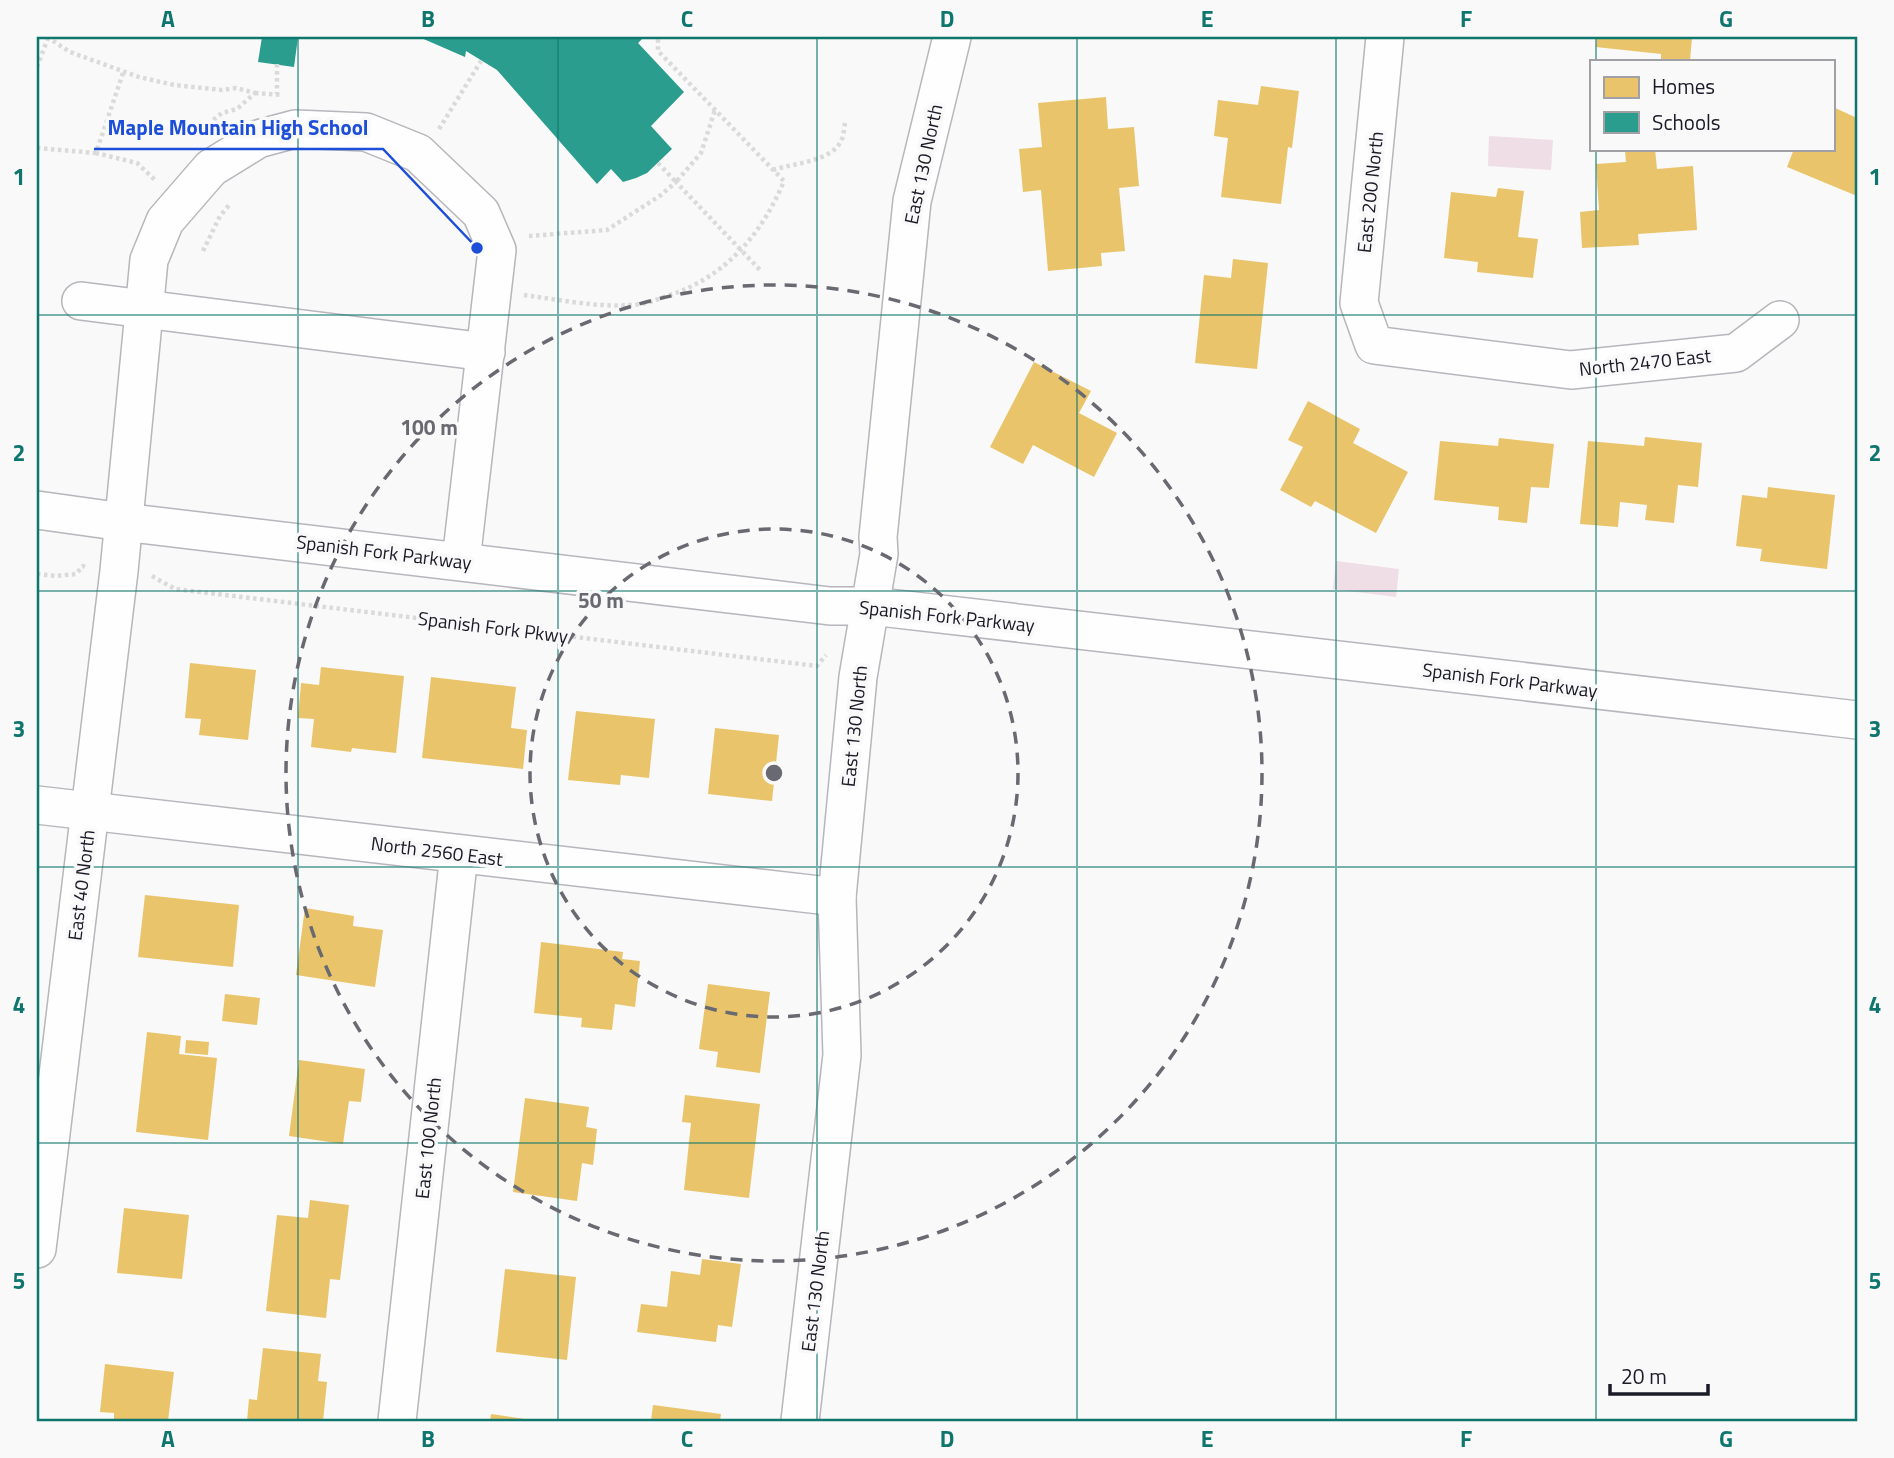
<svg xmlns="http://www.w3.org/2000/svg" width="1894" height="1458" font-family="'Titillium Web',sans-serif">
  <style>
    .green { fill: #efdee5 }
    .homes { fill: #e9c46a }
    .schools { fill: #2a9d8f }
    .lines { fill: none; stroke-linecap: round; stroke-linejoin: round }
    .minor-casing { stroke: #b6b6bc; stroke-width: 40 }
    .path { stroke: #dadada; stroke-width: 4.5; stroke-dasharray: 3.5 3.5; stroke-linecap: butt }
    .minor { stroke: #fefefe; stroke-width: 37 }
    .grid { fill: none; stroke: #0f766e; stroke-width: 2; stroke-opacity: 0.55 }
    .ring { fill: none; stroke: #696971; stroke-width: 3.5; stroke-dasharray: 12 9 }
    .labels { text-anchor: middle; stroke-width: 7; stroke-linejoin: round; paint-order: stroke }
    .street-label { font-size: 19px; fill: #1b1b28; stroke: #f9f9f9 }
    .centre { fill: #696971; stroke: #f9f9f9; stroke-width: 3.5 }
    .ring-label { font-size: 21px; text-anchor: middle; font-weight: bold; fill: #696971; stroke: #f9f9f9; stroke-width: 7; stroke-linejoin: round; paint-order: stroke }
    .leader { fill: none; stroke: #1d4ed8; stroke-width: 2.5 }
    .callout-dot { fill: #1d4ed8; stroke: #f9f9f9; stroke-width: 2.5 }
    .callout-label { font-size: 21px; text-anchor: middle; font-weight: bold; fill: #1d4ed8; stroke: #f9f9f9; stroke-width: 7; stroke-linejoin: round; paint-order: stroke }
    .neatline { fill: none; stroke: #0f766e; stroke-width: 2.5 }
    .grid-label { font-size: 23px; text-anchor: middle; font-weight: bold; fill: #0f766e }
  </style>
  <rect width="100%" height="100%" fill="#f9f9f9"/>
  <!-- green -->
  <g class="green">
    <path d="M1489,136L1553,140L1551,170L1488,166Z"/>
    <path d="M1336,561L1399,569L1396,597L1333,589Z"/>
  </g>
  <!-- homes -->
  <g class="homes">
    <path d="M1597,37H1692L1690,61H1661V54L1596,47Z"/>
    <path d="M1261,86L1299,91L1292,148L1288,147L1281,204L1221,197L1228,138L1214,136L1218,100L1258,105Z"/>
    <path d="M1106,97L1108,129L1134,127L1139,186L1119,188L1125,251L1101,253L1102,266L1048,271L1041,190L1023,192L1019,149L1042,147L1038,103Z"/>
    <path d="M1833,107L1857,118V196L1787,167L1794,149H1833Z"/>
    <path d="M1655,149L1657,169L1693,166L1697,230L1638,234L1639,245L1582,248L1580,212L1599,210L1596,164L1626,162L1625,151Z"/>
    <path d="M1498,188L1524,191L1518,237L1538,239L1533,278L1477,272L1478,262L1444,258L1451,192L1496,197Z"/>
    <path d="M1233,259L1268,263L1257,369L1195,363L1204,275L1231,278Z"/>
    <path d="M1034,362L1091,391L1079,413L1117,433L1094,477L1033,445L1023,464L990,447Z"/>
    <path d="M1308,401L1360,429L1353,443L1408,472L1376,533L1315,501L1311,507L1280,490L1303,447L1288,440Z"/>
    <path d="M1645,437L1702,443L1698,487L1678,485L1674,523L1645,520L1647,505L1620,502L1618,527L1580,524L1588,441L1644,446Z"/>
    <path d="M1499,438L1554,444L1549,488L1531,487L1527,523L1498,520L1499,507L1434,500L1440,441L1498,446Z"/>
    <path d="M1768,487L1835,495L1827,569L1760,561L1762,549L1736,546L1742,495L1767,498Z"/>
    <path d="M190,663L256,670L248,740L199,735L201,719L185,718Z"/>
    <path d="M321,667L404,676L396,753L352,748L351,752L311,747L314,719L298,718L301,683L319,685Z"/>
    <path d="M431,677L516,687L511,728L527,730L523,769L422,758Z"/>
    <path d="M576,711L655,719L649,778L621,775L620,785L568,780Z"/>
    <path d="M715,728L779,735L772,801L708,794Z"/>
    <path d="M145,895L239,905L233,967L138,957Z"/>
    <path d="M305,908L354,916L353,926L383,930L375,987L296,975Z"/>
    <path d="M541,942L623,952L622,959L640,961L635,1007L615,1004L612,1030L581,1027L582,1018L534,1013Z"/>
    <path d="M708,984L770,992L760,1073L716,1067L718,1052L699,1049Z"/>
    <path d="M225,994L260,998L257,1025L222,1021Z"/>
    <path d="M147,1032L181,1036L179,1054L217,1058L208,1140L136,1132Z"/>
    <path d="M186,1040L209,1042L208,1055L185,1053Z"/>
    <path d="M299,1060L365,1069L361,1102L349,1101L343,1144L289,1136Z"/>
    <path d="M685,1095L760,1104L749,1198L684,1190L691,1123L682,1122Z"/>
    <path d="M525,1098L589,1107L586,1127L597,1129L593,1165L582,1163L577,1201L513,1192Z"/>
    <path d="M310,1200L349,1205L340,1280L330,1279L326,1318L266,1311L277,1215L308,1218Z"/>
    <path d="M124,1208L189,1215L182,1279L117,1273Z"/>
    <path d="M702,1259L741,1264L732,1327L718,1325L716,1342L637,1332L641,1304L667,1307L671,1271L700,1275Z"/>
    <path d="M505,1269L576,1277L567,1360L496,1352Z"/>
    <path d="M263,1348L321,1354L318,1381L327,1382L323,1421H247L249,1399L257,1400Z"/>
    <path d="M105,1364L174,1372L168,1421H114V1413L100,1412Z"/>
    <path d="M653,1405L721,1414L720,1421H651Z"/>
    <path d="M491,1414L531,1420V1421H490Z"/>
  </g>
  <!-- schools -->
  <g class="schools">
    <path d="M262,37H298L294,67L258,62Z"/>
    <path d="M419,37H644L638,43L684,92L651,126L672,149L647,173L636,178L623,182L611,169L597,184L497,70L466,51L465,57Z"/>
  </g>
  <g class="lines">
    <defs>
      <g id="minor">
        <path d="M1385,37L1359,303L1374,345L1571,370L1736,353L1780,320"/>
        <path d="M81,301L486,352"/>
        <path d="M37,510L123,522L830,606H871L1857,720"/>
        <path d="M37,805L837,897"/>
        <path d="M37,1249L119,571L149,260L165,221L211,168L258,139L295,129L366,132L418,153L481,213L497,250L461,561"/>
        <path d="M397,1421L459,854"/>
        <path d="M800,1421L842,1055L837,897L858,677L879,554L878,537L912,201L952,37"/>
      </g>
    </defs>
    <!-- minor casing -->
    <use href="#minor" class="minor-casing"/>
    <!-- path -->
    <g class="path">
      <path d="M47,37L70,52L139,77L174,85L222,90L236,88L255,93L237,109L222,113L200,131"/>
      <path d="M277,64V94"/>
      <path d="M37,67L48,38"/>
      <path d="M123,73L96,153L137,163L156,181"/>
      <path d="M255,93L281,95"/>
      <path d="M439,129L481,61"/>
      <path d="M37,148L96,153"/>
      <path d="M658,163L676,182L701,153L715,110"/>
      <path d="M773,170C793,163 833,162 842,139C844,134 844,128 845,123"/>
      <path d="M529,236L607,230L661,195L676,182L760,270"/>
      <path d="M203,251L220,216L230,204"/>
      <path d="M524,295C562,300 602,309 641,304C650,303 658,299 667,296C724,278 761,236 784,181L658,51V37"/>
      <path d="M37,574L56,576L76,574L83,566L85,567"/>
      <path d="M152,576L175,589L817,666L826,655"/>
    </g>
    <!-- minor -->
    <use href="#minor" class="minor"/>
  </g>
  <!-- grid -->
  <path class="grid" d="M298,37V1421M558,37V1421M817,37V1421M1077,37V1421M1336,37V1421M1596,37V61M1596,149V1421M37,315H1857M37,591H1857M37,867H1857M37,1143H1857"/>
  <!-- distance rings -->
  <g class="ring">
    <circle cx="774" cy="773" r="244"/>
    <circle cx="774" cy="773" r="488"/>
  </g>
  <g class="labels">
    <!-- street labels -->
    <g class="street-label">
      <text transform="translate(923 164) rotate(-78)" y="7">East 130 North</text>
      <text transform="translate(1370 192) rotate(-84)" y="7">East 200 North</text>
      <text transform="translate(1645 362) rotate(-6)" y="7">North 2470 East</text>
      <text transform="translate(384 552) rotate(7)" y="7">Spanish Fork Parkway</text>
      <text transform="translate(947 616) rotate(6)" y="7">Spanish Fork Parkway</text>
      <text transform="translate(493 627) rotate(7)" y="7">Spanish Fork Pkwy</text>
      <text transform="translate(1510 680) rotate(7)" y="7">Spanish Fork Parkway</text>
      <text transform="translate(854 726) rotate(-84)" y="7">East 130 North</text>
      <text transform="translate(437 851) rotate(7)" y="7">North 2560 East</text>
      <text transform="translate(81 885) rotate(-83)" y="7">East 40 North</text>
      <text transform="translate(428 1138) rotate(-84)" y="7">East 100 North</text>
      <text transform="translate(815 1291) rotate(-83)" y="7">East 130 North</text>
    </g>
  </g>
  <circle cx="774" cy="773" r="10" class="centre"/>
  <g class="ring-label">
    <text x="429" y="435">100 m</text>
    <text x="601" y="608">50 m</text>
  </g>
  <!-- callouts -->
  <path class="leader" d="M477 248L383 149H94"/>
  <circle class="callout-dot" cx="477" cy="248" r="7"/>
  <g class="callout-label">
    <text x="238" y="135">Maple Mountain High School</text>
  </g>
  <!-- border -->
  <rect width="1894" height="1458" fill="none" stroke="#f9f9f9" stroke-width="77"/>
  <!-- legend -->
  <rect x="1590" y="60" width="245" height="91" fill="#f9f9f9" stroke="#a0a0a5" stroke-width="2"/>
  <rect x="1604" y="77" width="35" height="21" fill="#e9c46a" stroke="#a0a0a5" stroke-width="2"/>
  <text x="1652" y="94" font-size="21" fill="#1b1b28">Homes</text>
  <rect x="1604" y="112" width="35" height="21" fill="#2a9d8f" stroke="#a0a0a5" stroke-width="2"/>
  <text x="1652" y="130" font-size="21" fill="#1b1b28">Schools</text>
  <!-- scale -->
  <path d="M1610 1384v10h98v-10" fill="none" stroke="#1b1b28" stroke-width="3.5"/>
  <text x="1621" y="1384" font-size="21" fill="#1b1b28" stroke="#f9f9f9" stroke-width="5" paint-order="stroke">20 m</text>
  <rect x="38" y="38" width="1818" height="1382" class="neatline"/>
  <g class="grid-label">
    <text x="168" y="27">A</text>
    <text x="428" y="27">B</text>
    <text x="687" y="27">C</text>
    <text x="947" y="27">D</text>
    <text x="1207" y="27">E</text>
    <text x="1466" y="27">F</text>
    <text x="1726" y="27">G</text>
    <text x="19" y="185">1</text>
    <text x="1875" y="185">1</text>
    <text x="19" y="461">2</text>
    <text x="1875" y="461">2</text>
    <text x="19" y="737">3</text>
    <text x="1875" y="737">3</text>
    <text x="19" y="1013">4</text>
    <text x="1875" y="1013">4</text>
    <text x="19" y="1289">5</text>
    <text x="1875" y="1289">5</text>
    <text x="168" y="1447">A</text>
    <text x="428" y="1447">B</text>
    <text x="687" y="1447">C</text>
    <text x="947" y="1447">D</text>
    <text x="1207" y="1447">E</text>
    <text x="1466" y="1447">F</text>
    <text x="1726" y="1447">G</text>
  </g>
</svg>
